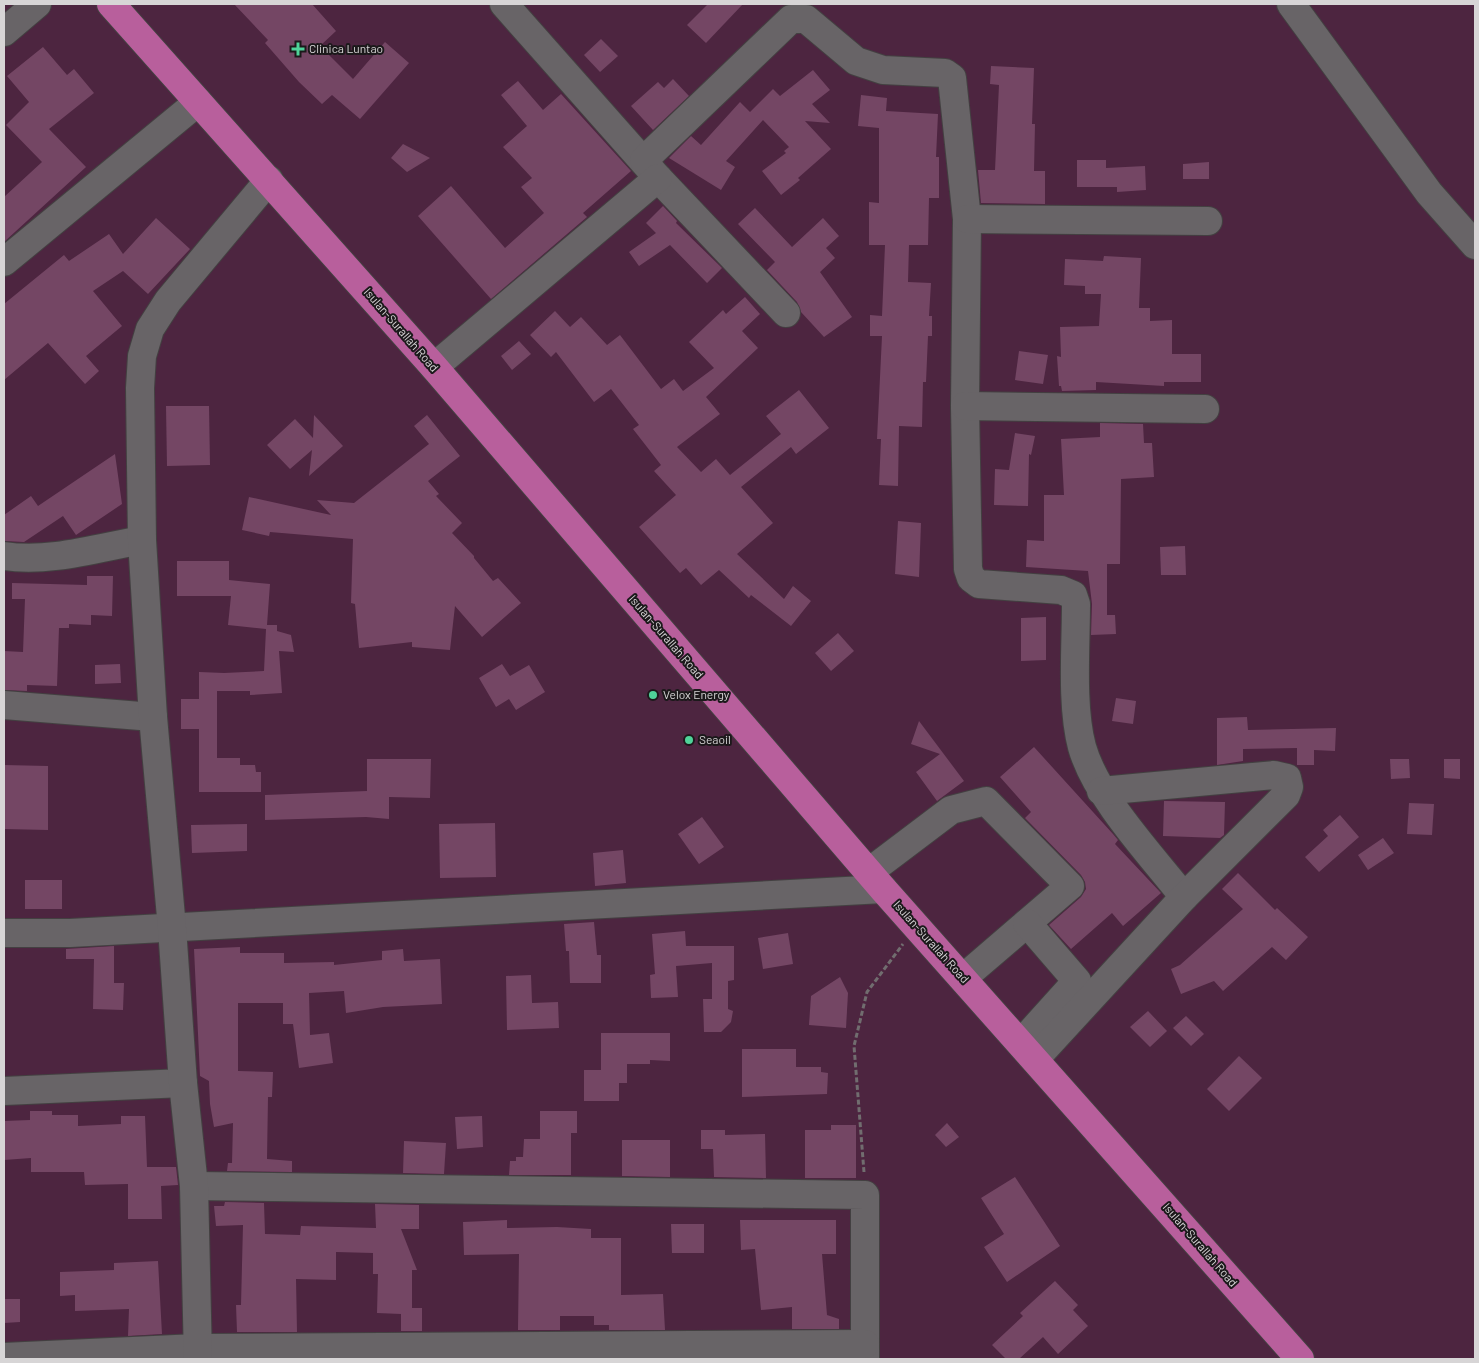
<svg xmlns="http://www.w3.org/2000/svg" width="1479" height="1363" font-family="Barlow,sans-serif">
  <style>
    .green { fill: #4d2540 }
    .building { fill: #744664 }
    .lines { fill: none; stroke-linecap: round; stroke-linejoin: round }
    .minor-casing { stroke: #434041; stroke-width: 30 }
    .highway-casing { stroke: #434041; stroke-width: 30 }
    .path { stroke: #716d6f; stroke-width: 3; stroke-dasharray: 5 2.5; stroke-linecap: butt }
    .minor { stroke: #686467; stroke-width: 28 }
    .highway { stroke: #b85f9c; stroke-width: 28 }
    .poi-dot { fill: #4fd399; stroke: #1c191b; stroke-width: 2 }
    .labels { text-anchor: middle; stroke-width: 4; stroke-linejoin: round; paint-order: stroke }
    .poi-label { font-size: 12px; fill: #d7d5d6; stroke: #1c191b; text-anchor: start }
    .street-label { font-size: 12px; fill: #d7d5d6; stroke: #1c191b }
  </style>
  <rect width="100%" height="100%" fill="#262224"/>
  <!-- green -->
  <rect class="green" x="4" y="4" width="1471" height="1355"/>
  <!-- building -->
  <g class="building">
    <path d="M234,4H312L336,31L320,46L353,79L385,42L409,63L360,119L332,95L322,104L299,82L265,43L268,40Z"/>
    <path d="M708,4H743L706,43L687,25Z"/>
    <path d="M601,39L618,56L600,72L584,55Z"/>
    <path d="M43,47L67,75L74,69L94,93L49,129L86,167L4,242V197L42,162L6,125L29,102L7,76Z"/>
    <path d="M991,66L1034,68L1032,124H1035L1034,171H1045V204L981,203L978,170H995L999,85L990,84Z"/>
    <path d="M813,70L830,90L812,104L830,123L805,121L831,149L798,178L800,180L781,195L762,171L786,153L784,151L789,147L763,120L726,161L735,167L721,190L669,158L691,136L701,145L740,102L750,112L773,89L780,96Z"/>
    <path d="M673,79L689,96L653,130L631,106L658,82L664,88Z"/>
    <path d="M518,81L543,110L561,94L631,171L583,213L587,217L491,299L418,216L451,186L505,248L544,213L521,187L532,178L503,147L527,126L501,95Z"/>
    <path d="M861,95L887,98L886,111L938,114L936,157H939V198H929L928,245H909L908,282L931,283L929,316H932V336H928L926,382H923L922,427L899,426L898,486L879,485L881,439H877L882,336H870V315L882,316L885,245H869V202L879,203V128L858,126Z"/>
    <path d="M403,144L430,158L407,172L391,158Z"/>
    <path d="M1077,160H1106V168L1145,166L1146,190L1117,192V187H1077Z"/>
    <path d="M1209,162V179H1183V164Z"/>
    <path d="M663,206L677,221L676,223L722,268L707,283L670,245L639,266L629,252L656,233L646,223Z"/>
    <path d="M755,208L792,247L823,218L839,236L826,248L835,258L820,272L852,317L824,337L801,312L797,302L767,270L775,262L738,224Z"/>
    <path d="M156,218L190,249L148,294L123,271L93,291L122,326L86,356L99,371L85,384L48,343L4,380V304L64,255L69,261L109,234L123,254Z"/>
    <path d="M1104,256L1141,258L1139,308H1150V321L1172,320V354H1201V382H1164V386L1096,382V390L1062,391L1061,386H1059L1057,356L1061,357L1060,327L1099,326L1101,294H1085V286L1064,285L1065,259L1103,261Z"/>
    <path d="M745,297L760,314L742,331L758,348L706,397L720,414L677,447L701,472L716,459L730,475L781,434L766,416L799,390L829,428L796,454L791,447L741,487L773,523L737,554L784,599L793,586L811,601L791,626L751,595L749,598L719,570L701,585L686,568L680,573L639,527L676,495L654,471L661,465L633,429L639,425L611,389L594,402L556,352L551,357L530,335L555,311L570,327L581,317L607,345L620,335L661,389L674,379L683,391L714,368L689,342L723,310L726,314Z"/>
    <path d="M519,341L531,354L512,370L501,356Z"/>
    <path d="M1019,351L1048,355L1043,384L1015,380Z"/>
    <path d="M166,406H209L210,465L167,466Z"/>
    <path d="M314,415L343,446L309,476L312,450L290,469L267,445L295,419L313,438Z"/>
    <path d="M427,415L460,456L428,481L439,494L436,496L462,523L452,533L474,556V558L493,581L498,578L521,603L482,637L455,606L450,650L412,647V642L359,648L355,604L351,603L353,539L270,532L269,536L242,530L249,497L331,515L317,500L354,503L429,444L414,426Z"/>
    <path d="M1100,423L1143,424L1144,443H1152L1154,477L1121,479L1120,564H1107V615H1115L1116,634L1091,635L1092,604L1088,571L1026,567L1027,540L1044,541V495H1064L1061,439L1100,437Z"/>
    <path d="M1015,433L1035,436L1031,455L1029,454L1028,506L994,505L995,469L1009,470Z"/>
    <path d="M115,454L122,504L76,535L63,516L24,542L5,541L4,515L31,496L38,506Z"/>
    <path d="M898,521L921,523L919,577L895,574Z"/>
    <path d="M1185,546L1186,575H1161L1160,547Z"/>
    <path d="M177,561H229V580L270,584L267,625H277V631L291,635L294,652L279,651L282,693L250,695V691H217V758H240V765H255L256,772H261V792H199V729H181V699H199V672L224,673L264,671L266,629L228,625L231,596H177Z"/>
    <path d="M87,576H113L112,616L91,615V625L69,624V628H59L57,686L27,685V691L4,690V651L23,652L25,599H12V583L87,585Z"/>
    <path d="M1046,617V660L1021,661V618Z"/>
    <path d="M838,633L854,651L831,671L815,653Z"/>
    <path d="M120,664L121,683L95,684V665Z"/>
    <path d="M502,664L510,676L529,665L545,692L516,710L509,699L496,707L479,678Z"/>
    <path d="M1116,698L1136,701L1133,724L1112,721Z"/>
    <path d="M1247,717L1248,730L1336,728L1335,751L1314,750V765H1297V748L1243,749V761L1217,765V718Z"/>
    <path d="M919,721L964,781L937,801L916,772L940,754L911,744Z"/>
    <path d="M1034,747L1113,834L1118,840L1115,844L1161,893L1123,926L1112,913L1071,949L1049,925L1081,897L1086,889L1085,882L1081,875L1025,818L1031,812L1000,777Z"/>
    <path d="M367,759H431L430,798L389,797V819L366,817L265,820V795L367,791Z"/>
    <path d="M1390,759H1409L1410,778L1391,779Z"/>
    <path d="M1444,759H1460V779L1444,778Z"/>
    <path d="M4,765L48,766V830L4,829Z"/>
    <path d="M1164,801L1225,802L1224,835L1220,838L1163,836Z"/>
    <path d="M1409,803L1434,804L1432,835L1407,834Z"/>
    <path d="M1340,815L1359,837L1319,872L1305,857L1328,836L1323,830Z"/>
    <path d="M702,817L724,847L699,864L678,834Z"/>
    <path d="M495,823L496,877L440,878L439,824Z"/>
    <path d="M247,824V851L192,853L191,825Z"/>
    <path d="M1383,838L1394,853L1368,870L1358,855Z"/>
    <path d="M623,850L626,883L595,886L593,853Z"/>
    <path d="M1238,873L1275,910L1277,908L1308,937L1286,960L1272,947L1223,991L1214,981L1181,994L1171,969L1180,965L1243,909L1222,889Z"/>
    <rect x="25" y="880" width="37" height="29"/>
    <path d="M594,922L597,955H601V983H570L569,951H566L564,924Z"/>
    <path d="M685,931L686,946H734V980L728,981V1009L733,1011L731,1022L721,1032H704L703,999H712V963L676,966L678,997L651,998L650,975L655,974L652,934Z"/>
    <path d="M788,933L793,964L763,969L758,938Z"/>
    <path d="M114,946V983H124L123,1010L93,1009L94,959H66V949Z"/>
    <path d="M240,947V953H284V963L334,962V965L382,960V951L403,949L404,961L440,959L442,1004L383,1007L346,1013L344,991L309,993L310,1035L329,1033L333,1063L299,1068L293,1024H283V1003H238V1071L273,1072L272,1097H268L267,1159L292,1161V1172L227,1171L228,1163H232L233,1123L214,1127L210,1104L209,1081L200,1076L194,949Z"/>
    <path d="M531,975L532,1003L558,1002L559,1028L507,1030L506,976Z"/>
    <path d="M840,977L848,993L846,1028L809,1025L811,996Z"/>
    <path d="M1148,1011L1167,1031L1150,1047L1130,1027Z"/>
    <path d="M1186,1016L1204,1034L1191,1046L1173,1028Z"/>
    <path d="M601,1033H670V1061L650,1060V1064H627V1083H619V1101H584V1070H601Z"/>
    <path d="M742,1049H796V1067H821V1072L828,1073L827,1094L742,1097Z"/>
    <path d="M1239,1056L1262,1078L1229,1111L1207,1089Z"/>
    <path d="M30,1111H52V1115H78V1126L121,1124V1116H145L147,1167H176L178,1185L161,1186L162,1219H128V1184L85,1185L84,1172H31V1158L4,1160V1121L30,1120Z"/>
    <path d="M540,1111H577V1133H571V1175H509L510,1161H516V1157H523L524,1139H540Z"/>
    <path d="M482,1116L483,1147L457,1149L455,1117Z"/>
    <path d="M947,1123L959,1137L946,1147L935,1135Z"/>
    <path d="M831,1125H856V1178H805V1130H831Z"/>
    <path d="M701,1130H725V1135L765,1134L766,1178L714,1177L713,1149H701Z"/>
    <path d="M622,1140H670V1177L622,1176Z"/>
    <path d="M404,1141L446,1143L444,1174L403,1173Z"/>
    <path d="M1015,1177L1060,1246L1007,1282L984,1247L1004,1234L981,1198Z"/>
    <path d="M225,1202L264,1203L265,1234L300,1235L301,1226L376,1228L375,1204L419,1205V1229H401L417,1270H412V1308H422V1331H401V1314L377,1313L378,1274H373V1253L336,1252V1280L296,1279L297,1332H237L236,1305H241L243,1225L216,1226L214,1206H224Z"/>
    <path d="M507,1220V1228L557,1227L591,1229V1238H621V1295L663,1294L665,1330H609V1325H594V1316H560V1330H518L519,1254L464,1255L463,1222Z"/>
    <path d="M740,1220H836V1254H822L827,1315L839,1319V1329H792V1307L761,1310L755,1249L741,1250Z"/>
    <path d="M671,1224H704V1253H672Z"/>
    <path d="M158,1261L162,1334L128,1336L129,1309L75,1311V1295L60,1296V1272L114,1270V1263Z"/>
    <path d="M1055,1281L1078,1305L1073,1310L1088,1326L1058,1354L1043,1337L1019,1359H1006L992,1345L1023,1316L1020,1313Z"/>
    <path d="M4,1299H20V1322L4,1323Z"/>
  </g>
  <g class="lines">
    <defs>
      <g id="minor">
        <path d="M504,4L658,178L786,313"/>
        <path d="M1291,4L1429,193L1475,245"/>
        <path d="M4,32L37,4"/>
        <path d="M644,160L791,19H806L856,61L883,70L945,73L952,78L967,219L965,406L968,569L971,578L979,584L1061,590L1073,595L1076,604C1076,647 1071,706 1082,747C1096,797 1151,855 1184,897"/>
        <path d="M967,219L1208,221"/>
        <path d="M4,262L198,102"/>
        <path d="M434,367L658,178"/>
        <path d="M965,406L1205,409"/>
        <path d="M4,556C49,563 97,548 142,540"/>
        <path d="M4,705L153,717"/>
        <path d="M869,872L951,810L986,801L1070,886L963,978"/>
        <path d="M4,933H70L883,889"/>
        <path d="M1021,1043L1077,981L1027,923"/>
        <path d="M1035,1059L1184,897L1286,795L1289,787L1287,778L1274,775L1101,791"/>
        <path d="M4,1091L183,1083"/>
        <path d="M194,1186L865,1195V1359"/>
        <path d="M4,1357L197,1348L865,1344"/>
        <path d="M198,1359L194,1186L183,1083L172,928L153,717L142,540L140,388L142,356L150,329L168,301L269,180"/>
      </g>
      <path id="highway" d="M111,4L434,367L883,889L1300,1359"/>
    </defs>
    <!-- minor casing -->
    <use href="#minor" class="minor-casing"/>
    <!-- highway casing -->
    <use href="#highway" class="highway-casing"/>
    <!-- path -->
    <path class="path" d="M864,1172L854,1046L867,992L903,944"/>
    <!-- minor -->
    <use href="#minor" class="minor"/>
    <!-- highway -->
    <use href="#highway" class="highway"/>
  </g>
  <!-- markers -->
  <g class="poi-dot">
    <path d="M295.5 41.5h5v5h5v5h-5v5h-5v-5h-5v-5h5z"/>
    <circle cx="653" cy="695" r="5"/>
    <circle cx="689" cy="740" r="5"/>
  </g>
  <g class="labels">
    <!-- poi labels -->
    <g class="poi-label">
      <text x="309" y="53">Clinica Luntao</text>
      <text x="663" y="699">Velox Energy</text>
      <text x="699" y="744">Seaoil</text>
    </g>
    <!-- street labels -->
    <g class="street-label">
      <text transform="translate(401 330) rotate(49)" y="4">Isulan-Surallah Road</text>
      <text transform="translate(666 637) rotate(49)" y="4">Isulan-Surallah Road</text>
      <text transform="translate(931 942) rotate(48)" y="4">Isulan-Surallah Road</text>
      <text transform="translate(1200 1245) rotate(49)" y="4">Isulan-Surallah Road</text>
    </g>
  </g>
  <!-- border -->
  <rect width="1479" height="1363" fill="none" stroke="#d7d5d6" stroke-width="10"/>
</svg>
